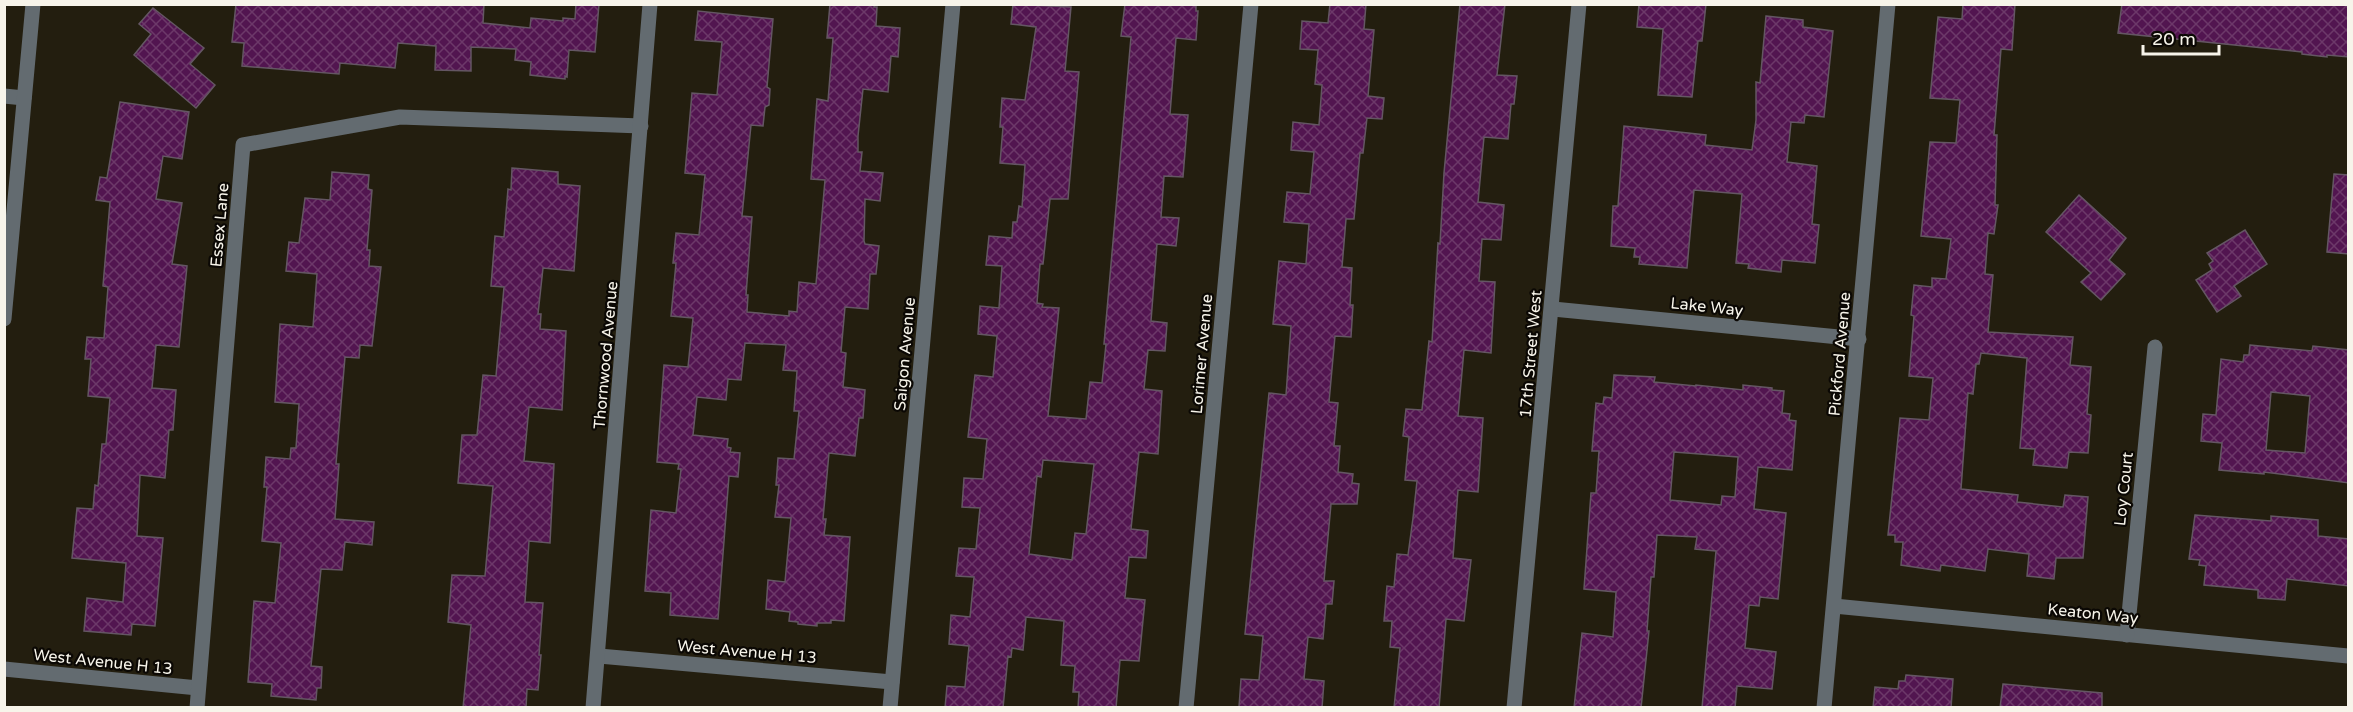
<svg xmlns="http://www.w3.org/2000/svg" width="2353" height="712" font-family="'Varela Round',sans-serif">
  <style>
    .building { fill: url(#building-cross-hatch); stroke: #645663; stroke-width: 1.5; fill-rule: evenodd }
    .lines { fill: none; stroke-linecap: round; stroke-linejoin: round }
    .minor { stroke: #636b70; stroke-width: 15 }
    .labels { text-anchor: middle; stroke-width: 4.5; stroke-linejoin: round; paint-order: stroke }
    .street-label { font-size: 16px; fill: #f7f4ea; stroke: #0b0804 }
  </style>
  <defs>
    <pattern id="building-cross-hatch" width="8" height="8" patternUnits="userSpaceOnUse" patternTransform="scale(1.5)"><rect width="8" height="8" fill="#521550"/><path d="M0 0l8 8M0 8l8-8" fill="none" stroke="#6c3869"/></pattern>
  </defs>
  <rect width="100%" height="100%" fill="#231e0f"/>
  <!-- building -->
  <g class="building">
    <path d="M236,4H484L483,23L530,28L531,18L563,21V18L575,19L576,4H599L595,52L569,50L567,77L565,76V79L530,75L531,62L515,60L516,49L471,47V71L435,70L436,46L398,43L395,68L340,63L339,74L242,66L244,43L232,42Z"/>
    <path d="M830,4H875L874,7H877L876,26L900,28L898,57L891,56L888,92L863,89L858,136V152H862L860,171L883,173L880,201L865,199L864,241L865,244L879,246L876,274H870L868,309L845,307L841,352L846,353L843,387L865,390L863,418H859L855,456L829,453L823,519H826L824,535L850,537L844,621L831,620V623H817V626L798,624V622L789,621L790,612L766,609L768,580L785,582L791,518L775,517L779,485H776L778,458L794,459L799,411H794L797,371L783,370L786,345L745,343L741,380L728,379L726,400L697,397L693,435L728,439L727,447L731,448L730,452L740,453L738,477L729,476L718,619L670,615L671,593L645,591L651,510L676,513L681,469H678L679,464L657,462L664,365L688,367L693,318L671,316L676,263H673L676,233L699,235L705,175L685,173L692,93L717,95L722,42L695,40L698,11L773,19L767,87L770,89L769,105L765,107L763,126L751,125L742,216L752,217L746,295H748L747,312L789,316V311L797,312L799,282L816,284L825,180L811,179L817,99L828,101L833,38H827Z"/>
    <path d="M1013,4L1071,7L1065,71L1079,72L1068,199H1050L1043,264H1040L1037,303L1043,304L1042,307L1059,308L1048,416L1086,419L1090,382L1102,383L1106,344H1104L1131,37L1121,36L1125,4H1196V11H1198L1196,40L1176,38L1170,114L1188,115L1183,177L1164,176L1161,217L1179,218L1176,246L1157,244L1151,321L1167,323L1165,351L1148,350L1144,389L1162,391L1158,454L1139,452L1131,529L1148,531L1146,558L1129,557L1125,598L1145,600L1139,661L1120,660L1116,708H1078L1079,692H1073L1075,666L1061,665L1064,621L1026,617L1023,650L1012,648L1011,657L1008,656L1003,708H945L947,686L965,687L969,646L949,644L951,615L970,617L974,577L956,576L959,548L976,549L980,508L962,507L964,478L983,479L987,439L968,437L975,375L993,377L997,336L978,334L980,306L999,308L1002,266L986,265L989,236L1012,238L1013,222H1017L1019,206L1022,207L1025,165L1000,163L1003,127H1000L1002,98L1025,100L1036,27L1011,24ZM1043,460L1094,464L1086,534L1075,533L1072,560L1029,554L1037,476L1041,477Z"/>
    <path d="M1330,4H1366L1364,29L1374,30L1368,96L1384,98L1382,119L1367,118L1363,153H1360L1354,219H1346L1342,267L1352,268L1350,305H1353L1351,337L1335,336L1329,402L1338,403L1334,446H1340L1338,472L1353,474L1352,483L1359,484L1357,504H1331L1324,581H1334L1332,604H1326L1323,639L1308,637L1304,679L1324,681L1322,708L1239,707L1241,679L1259,680L1263,636L1245,634L1269,393L1286,395L1291,326L1273,324L1279,261L1306,264L1309,224L1284,222L1287,192L1310,194L1314,152L1291,150L1293,122L1319,125L1322,85L1315,84L1318,50L1300,49L1302,21L1328,23Z"/>
    <path d="M1460,4H1505L1497,75L1517,76L1514,104H1511L1508,139L1484,137L1478,202L1504,205L1501,240L1482,239L1479,281L1495,282L1491,353L1464,350L1458,416L1483,418L1478,492L1458,490L1453,558L1471,560L1464,621L1446,619L1439,708H1394L1400,648L1390,647L1392,621H1384L1387,586L1394,587L1397,554L1408,555L1413,518L1417,481L1405,480L1409,437L1403,436L1406,409L1422,410L1429,341L1432,342L1438,243L1440,244L1444,173Z"/>
    <path d="M1639,4H1706L1702,41H1698L1692,97L1658,95L1663,29L1637,27Z"/>
    <path d="M1963,4H2015L2012,50L2001,49L1994,135H1997L1995,205H1998L1994,234L1988,233L1985,274L1993,275L1988,332L2073,337L2070,365L2091,367L2087,414L2091,415L2088,453L2069,452L2067,468L2033,465L2035,449L2020,448L2027,358L1981,353L1979,364H1976L1973,394L1968,393L1961,489L2018,495L2017,502L2063,507L2065,495L2088,497L2083,558H2056L2054,579L2027,576L2029,554L1988,549L1985,571L1941,565L1940,571L1901,565L1903,542H1895V535H1888L1900,418L1929,420L1933,378L1909,376L1914,316L1911,315L1914,285L1932,287V278L1946,279L1951,239L1921,236L1930,142L1956,143L1960,100L1930,98L1938,17L1962,19Z"/>
    <path d="M2122,4H2349V57L2327,55V57L2302,54V52L2118,33Z"/>
    <path d="M153,8L204,48L190,64L215,85L196,108L134,55L151,34L139,24Z"/>
    <path d="M1766,16L1803,20V27L1833,31L1824,117L1805,115L1804,123L1791,122L1787,162L1817,166L1812,224L1819,225L1815,263L1782,260L1781,272L1748,268L1749,264L1736,263L1742,194L1694,190L1687,268L1639,264L1640,257H1634L1635,248L1611,246L1613,206H1618L1624,126L1706,135L1705,145L1752,150L1756,120V82L1760,83Z"/>
    <path d="M120,102L189,112L182,159L163,156L156,199L182,203L172,264L187,266L179,347L156,345L152,388L176,390L173,430H169L165,478L140,475L137,536L163,538L155,626L132,624L131,635L84,631L87,598L123,602L126,563L72,558L77,508L93,509L95,485L98,486L102,444H106L110,398L88,396L91,359H85L87,337L104,338L108,287L103,286L110,202L96,200L100,177L107,178Z"/>
    <path d="M512,168L558,172V184L580,186L574,271L543,268L538,314H541L540,329L566,331L562,410L529,407L524,461L554,464L550,543L529,541L525,602L543,603L539,655H541L538,690L527,689L526,708H463L471,625L448,622L452,575L485,576L493,486L458,483L462,435H477L483,375L496,376L504,287L491,286L495,236L504,237L508,189L511,190Z"/>
    <path d="M332,172L369,175L368,189L372,190L367,250H370L369,266L381,267L372,346L360,345L359,358L345,357L337,452L336,464H339L335,519L374,522L372,545L345,542L342,570L321,569L311,666L322,667L321,688H317L316,700L271,696L272,684L248,682L254,601L275,603L281,543L262,541L267,487H264L266,457L290,459L291,448H296L299,404L275,402L280,324L313,327L317,274L286,271L289,242L299,243L305,198L330,200Z"/>
    <path d="M2334,174L2349,175V254L2327,252Z"/>
    <path d="M2079,195L2126,238L2109,260L2125,274L2101,300L2081,282L2091,273L2046,232Z"/>
    <path d="M2245,230L2267,264L2234,286L2241,296L2217,312L2196,280L2212,270L2209,264L2213,261L2207,253Z"/>
    <path d="M2250,345L2312,351L2313,346L2349,350V483L2264,472V474L2219,470L2222,443L2201,441L2203,414L2216,415L2221,359L2243,362L2244,355H2249ZM2271,392L2310,396L2305,453L2266,450Z"/>
    <path d="M1614,375L1655,377L1654,382L1696,386V385L1743,390V385L1772,388V390L1784,391L1782,413L1790,414L1789,420L1796,421L1792,470L1758,467L1754,509L1786,513L1778,599L1760,597L1759,606L1749,605L1745,648L1776,652L1772,689L1737,686L1735,708H1702L1716,551L1695,549L1697,537L1657,535L1654,577H1651L1647,631H1649L1641,708H1574L1582,633L1613,637L1616,592L1584,589L1591,493H1596L1599,451H1592L1596,403L1603,404L1604,397L1612,398ZM1674,452L1738,457L1735,497L1722,496L1721,505L1670,500Z"/>
    <path d="M2195,515L2271,521V516L2318,520V536L2349,539V586L2287,579L2285,600L2258,598V590L2204,585L2206,566L2199,565L2200,560L2189,559Z"/>
    <path d="M1906,675L1953,679L1951,708H1873L1875,687L1898,689L1899,681H1905Z"/>
    <path d="M2003,684L2102,693V708H2000Z"/>
  </g>
  <g class="lines">
    <!-- minor -->
    <g class="minor">
      <path d="M4,96L24,98"/>
      <path d="M1553,309L1859,339"/>
      <path d="M4,319L33,4"/>
      <path d="M1834,606L2348,656"/>
      <path d="M2127,635L2155,347"/>
      <path d="M599,656L892,682"/>
      <path d="M4,669L198,688"/>
      <path d="M197,708L243,145L400,117L641,126"/>
      <path d="M593,708L650,4"/>
      <path d="M890,708L953,4"/>
      <path d="M1186,708L1251,4"/>
      <path d="M1514,708L1579,4"/>
      <path d="M1824,708L1888,4"/>
    </g>
  </g>
  <g class="labels">
    <!-- street labels -->
    <g class="street-label">
      <text transform="translate(219 225) rotate(-85)" y="6">Essex Lane</text>
      <text transform="translate(1707 306) rotate(6)" y="6">Lake Way</text>
      <text transform="translate(904 354) rotate(-85)" y="6">Saigon Avenue</text>
      <text transform="translate(1201 354) rotate(-85)" y="6">Lorimer Avenue</text>
      <text transform="translate(1530 354) rotate(-85)" y="6">17th Street West</text>
      <text transform="translate(1839 354) rotate(-85)" y="6">Pickford Avenue</text>
      <text transform="translate(605 355) rotate(-85)" y="6">Thornwood Avenue</text>
      <text transform="translate(2123 489) rotate(-84)" y="6">Loy Court</text>
      <text transform="translate(2093 613) rotate(6)" y="6">Keaton Way</text>
      <text transform="translate(747 651) rotate(5)" y="6">West Avenue H 13</text>
      <text transform="translate(103 661) rotate(6)" y="6">West Avenue H 13</text>
    </g>
  </g>
  <!-- border -->
  <rect width="2353" height="712" fill="none" stroke="#f7f4ea" stroke-width="12"/>
  <!-- scale -->
  <path d="M2143 45v9h76v-9" fill="none" stroke="#f7f4ea" stroke-width="3"/>
  <text x="2152" y="45" font-size="18" fill="#f7f4ea" stroke="#0b0804" stroke-width="4.5" paint-order="stroke">20 m</text>
</svg>
